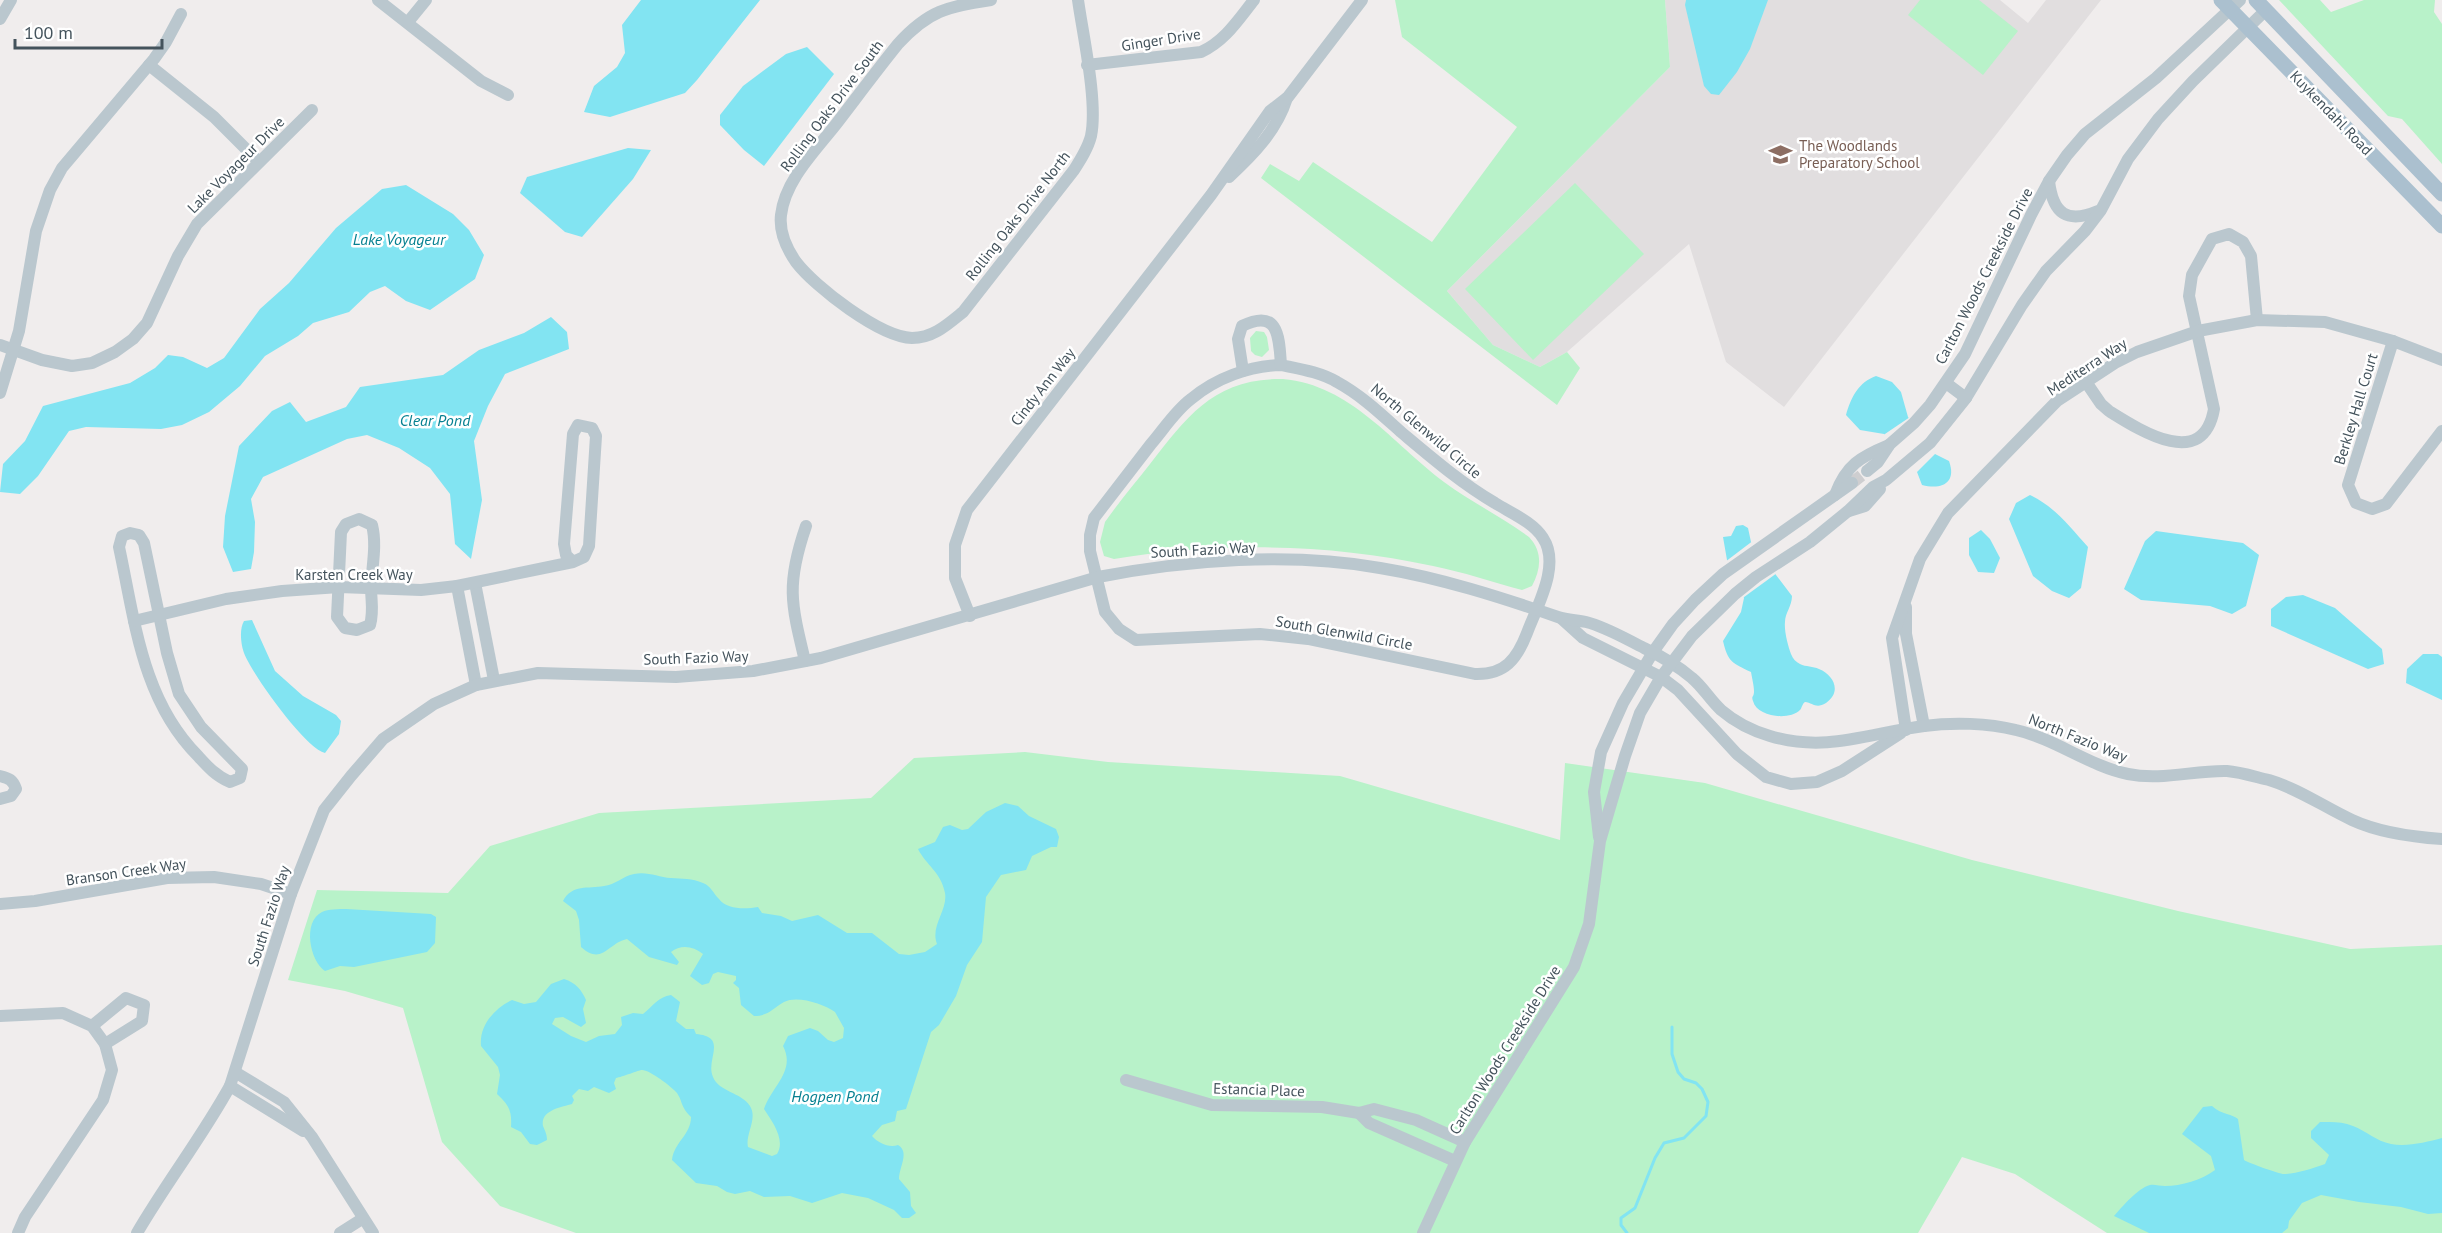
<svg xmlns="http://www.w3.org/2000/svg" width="2442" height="1233" font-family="'PT Sans',sans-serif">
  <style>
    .education { fill: #e1dedf }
    .green { fill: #b8f2c9 }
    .water { fill: #82e4f2 }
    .pier { fill: #f0eded }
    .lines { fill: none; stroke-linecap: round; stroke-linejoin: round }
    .stream { stroke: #82e4f2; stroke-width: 3 }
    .minor-tunnel { stroke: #ceced0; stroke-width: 12; stroke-dasharray: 12 6; stroke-linecap: butt }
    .minor { stroke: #bac7ce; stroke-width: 12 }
    .major { stroke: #abc0cf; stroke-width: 15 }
    .labels { text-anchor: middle; stroke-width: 5; stroke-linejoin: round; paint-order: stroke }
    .street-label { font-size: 15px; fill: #44535c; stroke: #fff }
    .education-label { font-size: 15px; fill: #785e54; stroke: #fff; text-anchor: start }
    .water-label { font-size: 16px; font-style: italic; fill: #068091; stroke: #fff }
  </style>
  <rect width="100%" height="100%" fill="#f0eded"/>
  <!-- education -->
  <path class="education" d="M1665,0H2000L2028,23L2046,0H2101L1784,407L1726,362L1689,244L1567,352L1540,367L1493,345L1447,291L1670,67Z"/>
  <!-- green -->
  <g class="green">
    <path d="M1395,0H1665L1670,67L1447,291L1493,345L1540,367L1567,352L1580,368L1557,405L1261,178L1270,164L1299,181L1313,162L1432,242L1517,127L1402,37Z"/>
    <path d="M1920,0H1979L2018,31L1983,75L1908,15Z"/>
    <path d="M2279,0H2320L2331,12L2364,0H2435L2434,12L2442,24V164L2402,119L2388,116Z"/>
    <path d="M1575,183L1644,254L1533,360L1465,289Z"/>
    <path d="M1256,331L1264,332L1267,337L1269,350L1262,357L1255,355L1251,351L1250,338Z"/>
    <path d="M1283,379C1351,385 1392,443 1444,482C1471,502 1502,517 1529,537C1543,552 1541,569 1532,586L1522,590C1492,582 1463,572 1433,566C1327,543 1220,542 1114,559L1104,556L1100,542L1105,522C1119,502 1135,483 1150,464C1188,415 1215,378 1283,379Z"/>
    <path d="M1025,752L1108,762L1340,776L1560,840L1565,763L1705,783L1972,860L2178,911L2350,949L2442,945V1233H2107L2015,1174L1962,1157L1918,1233H576L500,1206L442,1142L403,1008L345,991L288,980L317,890L448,893L490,846L599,813L871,798L914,758Z"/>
  </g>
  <!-- water -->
  <g class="water">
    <path d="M641,0H760L697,80L685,93L610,117L584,112L594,86L617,67L625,53L622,25Z"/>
    <path d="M1686,0H1768L1750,49L1737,72L1719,95L1711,94L1704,86L1685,5Z"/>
    <path d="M807,47L834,74L764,166L744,150L720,125V115L743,86L786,54Z"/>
    <path d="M628,148L651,150L633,179L582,237L565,232L520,193L527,177Z"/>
    <path d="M406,185L453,214L469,230L484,255L475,279L430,310L406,301L385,286L370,292L349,312L313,323L298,336L265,356L240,386L209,412L182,425L161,429L86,427L69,431L38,476L20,494L0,492L3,464L25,441L43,406L130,383L155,368L168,355L183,357L207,368L224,358L260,309L289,283L336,228L382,189Z"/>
    <path d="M551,317L567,332L569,349L505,374L488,406L474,441L482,500L471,559L455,544L450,494L430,468L399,448L367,435L347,439L263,477L251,499L255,522L254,552L251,569L233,572L223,547L225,516L239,446L272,411L290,402L306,422L346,407L360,387L443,375L479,350L524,333Z"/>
    <path d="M1876,376L1892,382L1901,392L1908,417L1935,454L1949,461C1957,483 1942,490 1922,485L1917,472L1884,434L1860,430L1846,415C1851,397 1859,382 1876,376Z"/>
    <path d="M2030,495C2054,506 2070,527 2088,547L2081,588L2069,598L2052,591L2033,576L2009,519L2016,503Z"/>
    <path d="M1743,525L1748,528L1751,542L1792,596C1792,606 1785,613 1785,622C1784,631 1788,646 1791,654C1793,659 1796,662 1800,664C1806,667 1813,666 1819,669C1834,675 1842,692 1826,703C1816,709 1813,703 1805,702C1802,704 1802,708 1800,710C1789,721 1757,717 1753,701C1751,695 1754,698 1754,691C1754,686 1752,678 1751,672C1732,663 1728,662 1723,641L1741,612L1744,598L1727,560L1723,537L1731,536L1736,526Z"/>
    <path d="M1981,530L1990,539L2000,558L1994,573L1978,572L1969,555V538Z"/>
    <path d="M2156,531L2243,543L2259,555L2246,606L2232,614L2210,606L2141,600L2124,589L2145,541Z"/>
    <path d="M2303,595L2335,608L2382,649L2384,664L2368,669L2271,626V609L2286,597Z"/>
    <path d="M252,620L275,671L303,696L336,715L341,721L339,734L325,753C305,748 252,674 244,653C241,645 239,629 244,621Z"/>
    <path d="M2423,654H2438L2442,657V700L2406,683L2407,669Z"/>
    <path d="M1005,803L1018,806L1029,816L1056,829L1059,837L1057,847H1051L1032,856L1026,870L1001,875L986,897L982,942L967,965L956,996L939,1025L931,1032L906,1109L897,1111L895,1121L882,1125L872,1136C878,1143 889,1148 898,1145C910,1152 899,1167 899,1179L910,1192L911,1206L916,1213L909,1218H902L894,1210L868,1198L842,1193L812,1203L790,1196L764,1197L750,1191L735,1194L727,1192L717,1186L696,1183L672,1160C674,1142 691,1135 691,1117C680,1106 683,1102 677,1093C672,1087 650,1070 642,1070C639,1070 622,1077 616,1078L614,1083L616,1089L609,1093L594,1087L588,1091L579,1089L572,1096L574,1100L572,1104C562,1107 540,1110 543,1126C545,1131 547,1134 547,1140L537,1145L530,1144L521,1132L511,1127C512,1111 509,1105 497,1094L500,1075L498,1067L481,1046C479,1025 495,1008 512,1000L524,1004L536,1002L551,984L564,979C576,983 581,989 586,1000L583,1009L586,1023L581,1027L563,1017L555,1018L552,1024L571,1036L586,1042L599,1036L615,1034L622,1025L621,1017L633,1013L643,1014C653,1006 658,997 671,995L680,1002L676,1021L686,1029H694L696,1034C729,1037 705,1059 713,1077C719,1092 741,1092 750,1106C758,1119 745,1134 748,1147L772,1156L777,1154C786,1140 772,1121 764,1109C772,1086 796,1071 783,1046L788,1036L810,1028L818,1031L828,1040L834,1042L843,1038L844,1028L835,1012C824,1004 797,995 784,1002C772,1009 768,1016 754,1016L741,1005L739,988L733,983L736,980V976L718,972L713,974L709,983L702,985L690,976L703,954C693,946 681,944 671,952L679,962L677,965L649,957L627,939C608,943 602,966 581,947L579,920L576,911L563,901C572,884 588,889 604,886C615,885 623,876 634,874C647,871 658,877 671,878C682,879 692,878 703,883C711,886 713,893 719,899C727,910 746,909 758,907L762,913L781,916L792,921L818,915L847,933H872L899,954L909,955L925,952L937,944C930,926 948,910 945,893C941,872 926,865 918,849L935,842L943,827L950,825L962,830L968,829L986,812Z"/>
    <path d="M346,909L431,914L436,917L435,943L427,952L354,967L340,966L325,971C310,961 302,922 322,912C328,909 339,909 346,909Z"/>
    <path d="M2212,1106C2222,1115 2233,1114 2238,1119L2244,1160C2249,1163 2279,1174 2284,1174C2295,1174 2314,1168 2325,1164L2329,1155L2311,1138V1131L2320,1122C2331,1122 2342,1121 2353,1126C2366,1131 2376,1141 2391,1144C2407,1147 2427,1142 2442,1138V1213L2428,1214L2401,1207L2359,1202L2321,1195L2302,1203L2289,1221L2288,1228L2282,1233H2149L2114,1216C2122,1207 2138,1188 2150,1185C2154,1184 2160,1186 2165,1186C2181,1186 2202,1180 2215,1170L2211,1156L2182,1134L2203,1107Z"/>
  </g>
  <!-- pier -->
  <g class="pier">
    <path d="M1910,417L1937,452L1916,473L1882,436Z"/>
    <path d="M1754,540L1777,573L1740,600L1725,562Z"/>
  </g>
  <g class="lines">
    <!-- stream -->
    <path class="stream" d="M1627,1233L1621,1225V1218L1635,1208L1655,1158L1664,1143L1684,1138L1706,1116L1708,1102L1702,1089L1696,1083L1684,1079L1678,1072L1672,1054V1027"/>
    <!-- minor-tunnel -->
    <path class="minor-tunnel" d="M1852,483L1867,471"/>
    <!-- minor -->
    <g class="minor">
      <path d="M378,0L481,81L508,95"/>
      <path d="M991,0C947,7 929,10 898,44C877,70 857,97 837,123C816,150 785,180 781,215C779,232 787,249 796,262C815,287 880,337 912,338C933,338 947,325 963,312L1074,170C1081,159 1088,148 1091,136C1098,102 1083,36 1078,0"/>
      <path d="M0,19L11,0"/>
      <path d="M408,22L426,0"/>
      <path d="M149,65L214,117L259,162"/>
      <path d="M1087,65L1201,52C1225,41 1238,20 1254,0"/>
      <path d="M1229,177C1254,154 1277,130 1287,98"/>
      <path d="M2049,181C2053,214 2067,224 2098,211"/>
      <path d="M2393,341L2348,485L2356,503L2372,509L2386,504L2442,431"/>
      <path d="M0,345L42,360L72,366L92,363L115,352L133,339L147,323L178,256L197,224L312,110"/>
      <path d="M1281,365C1300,369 1320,372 1337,382C1361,395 1381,414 1401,432C1432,458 1461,483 1495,503C1511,513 1533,522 1543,538C1561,565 1537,606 1527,633C1517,659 1505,675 1475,674L1308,639L1260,634L1136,640L1119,629L1105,612L1090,551V535L1094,518C1113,493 1132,469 1151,444C1164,429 1175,411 1191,399C1216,378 1249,366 1281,365Z"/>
      <path d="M1243,371L1238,339L1242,326C1279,308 1279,337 1281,365"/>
      <path d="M2086,382L2101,404L2109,411C2141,431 2203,471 2214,409L2189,296L2192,275L2212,239L2229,234L2243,242L2251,256L2257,320"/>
      <path d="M1946,383L1966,398"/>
      <path d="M0,393L19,331L36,231L50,190L62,168L154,59L166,42L181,14"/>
      <path d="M1867,471L1878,462L1890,444L1914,423L1930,405L1965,354L2031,215L2049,181L2067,155L2085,134L2156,78L2240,0"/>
      <path d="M1835,495C1846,465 1860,457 1889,445"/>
      <path d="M1849,511L1865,506L1880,489"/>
      <path d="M359,519L372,525C377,545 372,566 371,587C371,601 374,611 370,625L357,630L345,628L337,617L341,532L346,524Z"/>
      <path d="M130,533L139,535L144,543L167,653L179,694L201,727L242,769L240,778L230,782C216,776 208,767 198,756C142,700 135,621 119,547L122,536Z"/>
      <path d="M475,583L494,680"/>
      <path d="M457,586L476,685"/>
      <path d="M1906,607V634L1924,726"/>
      <path d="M970,616L955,578V545L967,510L1211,195L1270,111L1288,97L1362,0"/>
      <path d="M1562,619L1583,638L1661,677L1678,690L1737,754L1766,777L1791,784L1817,782L1842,771L1901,733"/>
      <path d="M134,621L226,599L282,591L339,587L421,590L457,586L573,562L584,557L589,546L596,436L592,428L578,425L573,434L564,544L566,555L573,562"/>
      <path d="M805,661C791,603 786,584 806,526"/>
      <path d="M1906,730L1892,638L1920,559L1948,513L2057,401L2115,363L2137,352L2198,331L2257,320L2325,322L2393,341L2442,360"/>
      <path d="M0,776C9,778 13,780 16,789L11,796L0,799"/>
      <path d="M1599,837L1594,792L1601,752L1623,703L1653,652L1673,624L1695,600L1723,574L1852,483"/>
      <path d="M0,904L35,901L167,878L214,877L261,884L291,894"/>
      <path d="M0,1016L63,1013L92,1026L105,1044L112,1070L103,1100L25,1217L18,1233"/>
      <path d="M92,1026L126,998L144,1005L142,1021L105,1044"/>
      <path d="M235,1072L284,1102L312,1137L373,1233"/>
      <path d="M1126,1080L1212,1105L1322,1107L1359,1113L1374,1109L1416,1120L1465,1142"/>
      <path d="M230,1086L303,1131"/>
      <path d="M1359,1113L1369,1123L1455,1161"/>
      <path d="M137,1233C166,1183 202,1137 230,1086L291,894L324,810L351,776L383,739L434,704L476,685L538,673L676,677L753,671L821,658L1098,577C1187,560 1290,552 1380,568C1441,578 1500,597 1558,617C1567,620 1577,620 1586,622C1606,627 1626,639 1644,648C1661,656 1678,666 1692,678C1703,687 1710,700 1721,710C1735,722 1753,731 1770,736C1826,753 1870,733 1924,726C1953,722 1988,723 2016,730C2056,739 2089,766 2128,774C2161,781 2195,770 2227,771C2240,772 2256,777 2269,780C2299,789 2324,807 2352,820C2380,833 2412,837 2442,839"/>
      <path d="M340,1233L362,1219"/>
      <path d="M1423,1233L1465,1142L1574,967L1589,924L1600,841L1625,756L1640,713L1661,677L1692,636L1735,594L1756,577L1810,542L1848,511L1873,487L1886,480L1930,443L1966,398L2022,305L2046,271L2085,231L2101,210L2128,159L2158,119L2193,81L2266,10"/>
    </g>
    <!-- major -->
    <g class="major">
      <path d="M2221,0L2442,226"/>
      <path d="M2256,0L2442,194"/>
    </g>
  </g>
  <!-- icons -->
  <defs>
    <symbol id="school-bare" viewBox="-9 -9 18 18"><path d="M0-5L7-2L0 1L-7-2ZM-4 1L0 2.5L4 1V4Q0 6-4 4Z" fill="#8d6e63" stroke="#fff" stroke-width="2.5" paint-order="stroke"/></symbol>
  </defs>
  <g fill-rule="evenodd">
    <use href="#school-bare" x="1764" y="138" width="33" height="33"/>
  </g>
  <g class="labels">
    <!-- street labels -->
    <g class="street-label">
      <text transform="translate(1161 40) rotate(-9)" y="5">Ginger Drive</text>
      <text transform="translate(832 106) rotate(-53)" y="5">Rolling Oaks Drive South</text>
      <text transform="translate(2331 113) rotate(46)" y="5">Kuykendahl Road</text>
      <text transform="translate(236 165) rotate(-45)" y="5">Lake Voyageur Drive</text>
      <text transform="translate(1018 216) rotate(-52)" y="5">Rolling Oaks Drive North</text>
      <text transform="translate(1984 276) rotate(-63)" y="5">Carlton Woods Creekside Drive</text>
      <text transform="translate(2087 367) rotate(-33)" y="5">Mediterra Way</text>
      <text transform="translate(1043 387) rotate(-52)" y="5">Cindy Ann Way</text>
      <text transform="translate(2356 409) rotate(-73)" y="5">Berkley Hall Court</text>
      <text transform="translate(1426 431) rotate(40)" y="5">North Glenwild Circle</text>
      <text transform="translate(1203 550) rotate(-3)" y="5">South Fazio Way</text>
      <text x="354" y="580">Karsten Creek Way</text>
      <text transform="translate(1344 633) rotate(10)" y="5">South Glenwild Circle</text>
      <text transform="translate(696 658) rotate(-2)" y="5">South Fazio Way</text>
      <text transform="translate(2078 738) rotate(22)" y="5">North Fazio Way</text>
      <text transform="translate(126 872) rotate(-8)" y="5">Branson Creek Way</text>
      <text transform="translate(269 916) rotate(-72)" y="5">South Fazio Way</text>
      <text transform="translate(1505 1050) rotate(-58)" y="5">Carlton Woods Creekside Drive</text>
      <text transform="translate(1259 1090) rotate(2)" y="5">Estancia Place</text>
    </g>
    <!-- education labels -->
    <g class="education-label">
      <text x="1799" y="151">The Woodlands<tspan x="1799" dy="17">Preparatory School</tspan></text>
    </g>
    <!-- water labels -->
    <g class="water-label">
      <text x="399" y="245">Lake Voyageur</text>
      <text x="435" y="426">Clear Pond</text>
      <text x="835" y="1102">Hogpen Pond</text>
    </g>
  </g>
  <!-- scale -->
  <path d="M15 39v9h147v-9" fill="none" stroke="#44535c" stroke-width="3"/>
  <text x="24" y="39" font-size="18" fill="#44535c" stroke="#ffffff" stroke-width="4.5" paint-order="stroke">100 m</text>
</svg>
